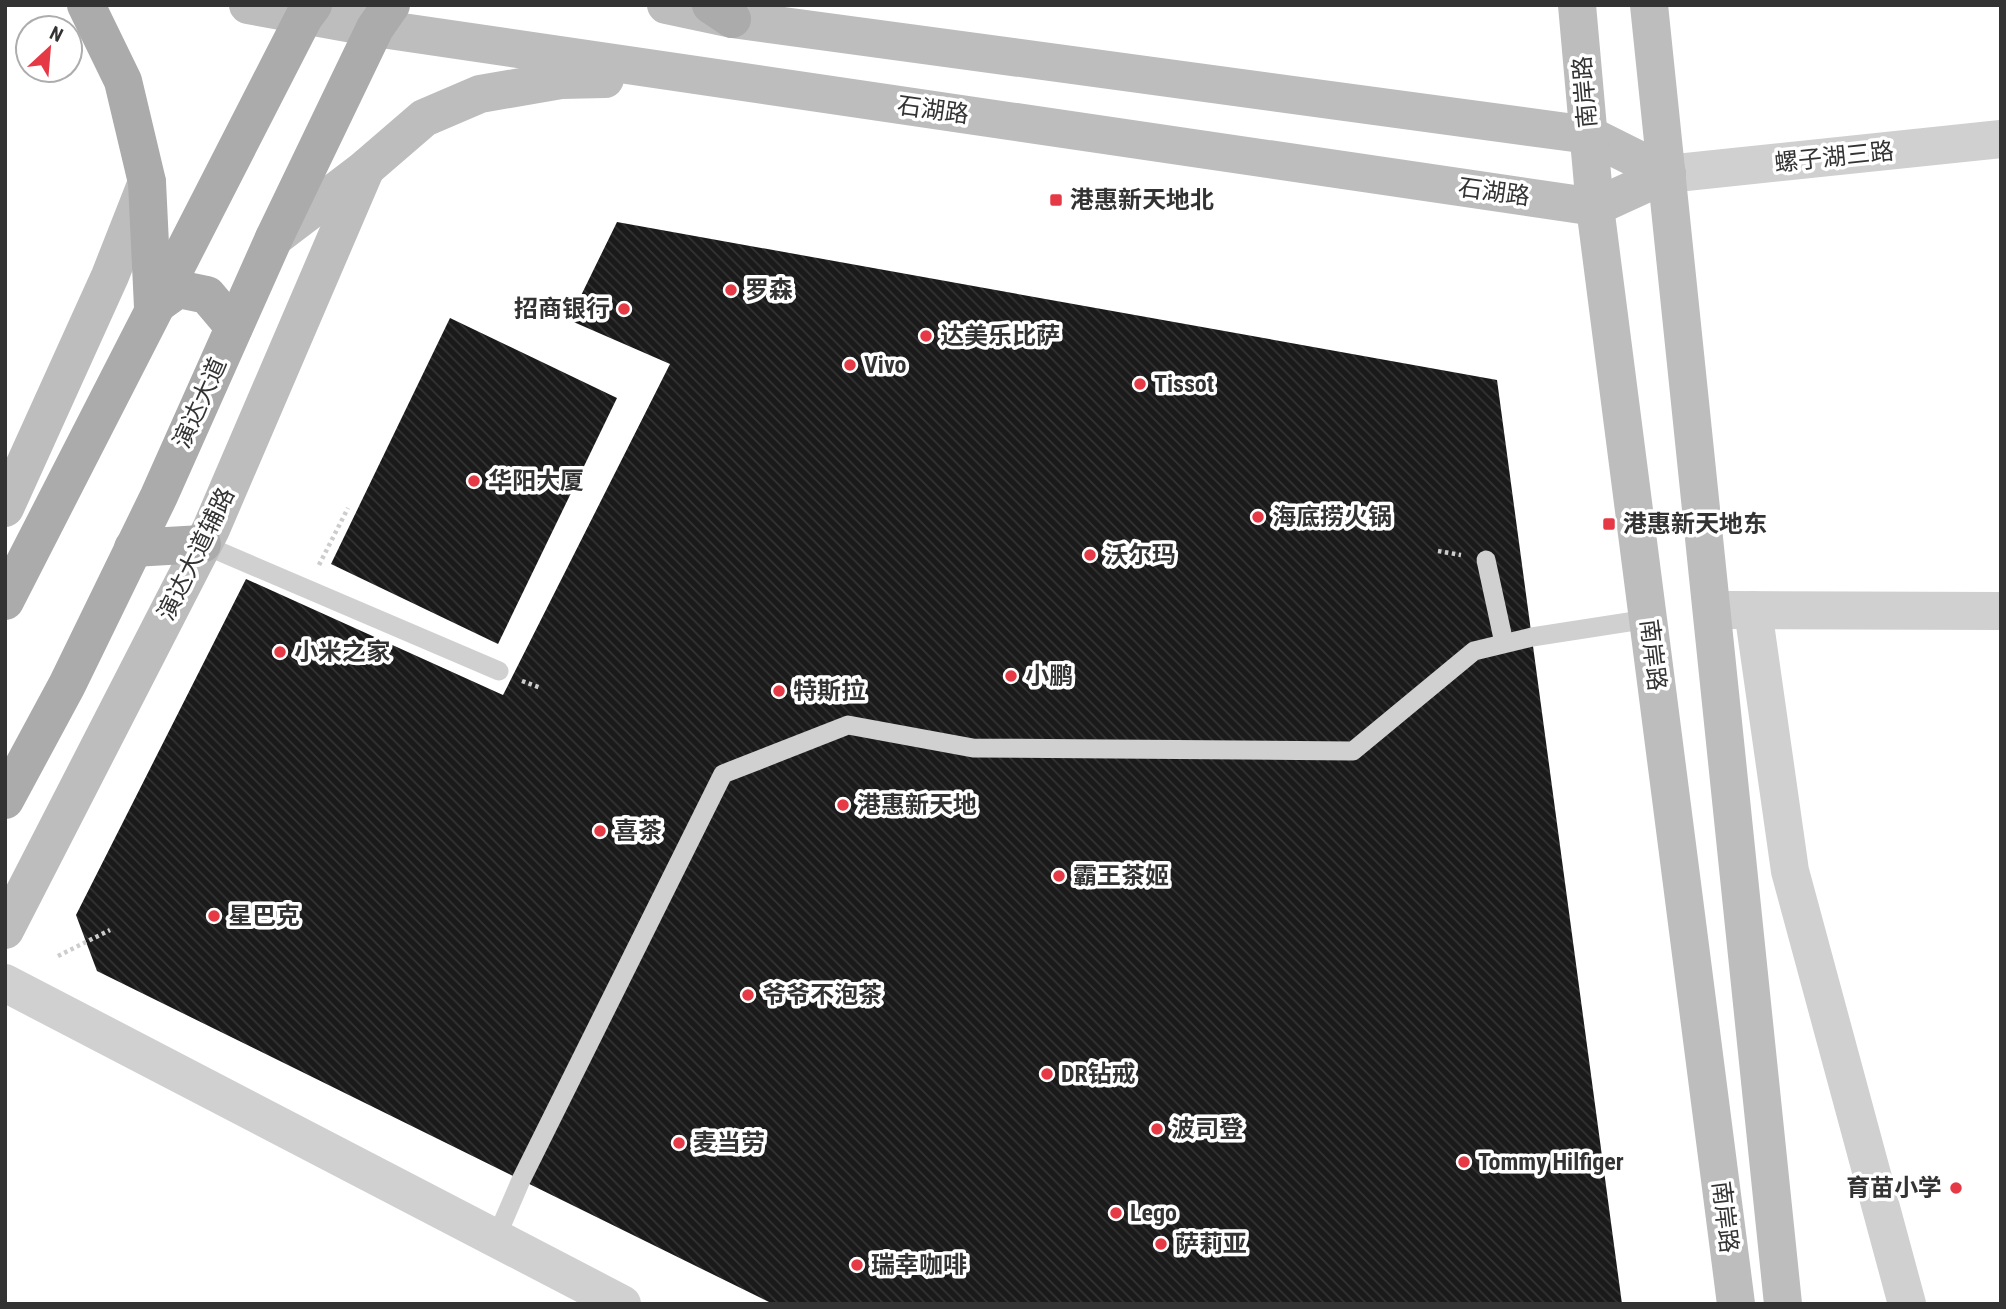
<svg xmlns="http://www.w3.org/2000/svg" width="2006" height="1309" font-family="'Roboto Condensed','Noto Sans SC',sans-serif">
  <style>
    .building { fill: url(#building-back-hatch) }
    .lines { fill: none; stroke-linecap: round; stroke-linejoin: round }
    .path { stroke: #cdcdcd; stroke-width: 4.5; stroke-dasharray: 3.5 3.5; stroke-linecap: butt }
    .lane { stroke: #d0d0d0; stroke-width: 19 }
    .street { stroke: #d0d0d0; stroke-width: 38 }
    .secondary { stroke: #bdbdbd; stroke-width: 38 }
    .primary { stroke: #ababab; stroke-width: 38 }
    .poi-dot { fill: #e63946; stroke: #fff; stroke-width: 2.5 }
    .labels { text-anchor: middle; stroke-width: 7; stroke-linejoin: round; paint-order: stroke }
    .street-label { font-size: 24px; fill: #333; stroke: #fff }
    .poi-label { font-size: 24px; font-weight: bold; fill: #333; stroke: #fff; text-anchor: start }
  </style>
  <defs>
    <pattern id="building-back-hatch" width="6" height="6" patternUnits="userSpaceOnUse" patternTransform="scale(1.75)"><rect width="6" height="6" fill="#1a1a1a"/><path d="M-1 5l2 2M0 0l6 6M5-1l2 2" fill="none" stroke="#333"/></pattern>
  </defs>
  <rect width="100%" height="100%" fill="#fff"/>
  <!-- building -->
  <g class="building">
    <path d="M617,222L1497,380L1622,1304H773L97,971L76,915L246,579L503,695L670,364L569,320Z"/>
    <path d="M450,318L617,398L498,644L331,564Z"/>
  </g>
  <g class="lines">
    <!-- path -->
    <g class="path">
      <path d="M1438,551L1461,555"/>
      <path d="M319,565L348,508"/>
      <path d="M522,681L541,688"/>
      <path d="M58,956L110,930"/>
    </g>
    <!-- lane -->
    <g class="lane">
      <path d="M202,544L499,671"/>
      <path d="M1486,560L1504,643"/>
      <path d="M496,1238L521,1180L723,774L848,725L973,748L1353,751L1474,651L1532,637L1648,619"/>
    </g>
    <!-- street -->
    <g class="street">
      <path d="M1667,174L2001,139"/>
      <path d="M1730,610L2001,611"/>
      <path d="M1753,610L1790,871L1907,1304"/>
      <path d="M5,983L622,1304"/>
    </g>
    <!-- secondary -->
    <g class="secondary">
      <path d="M248,5L375,28L1595,207L1667,174"/>
      <path d="M666,5L732,19L1589,135L1667,174"/>
      <path d="M1577,5L1595,207L1736,1304"/>
      <path d="M1649,5L1783,1304"/>
      <path d="M274,238L366,168L424,118L480,94L561,80L605,79"/>
      <path d="M5,508L110,276L147,182"/>
      <path d="M5,930L211,529L366,168"/>
    </g>
    <!-- primary -->
    <g class="primary">
      <path d="M86,5L123,81L147,182L153,307"/>
      <path d="M711,5L732,19"/>
      <path d="M153,307L178,289L207,295L234,327"/>
      <path d="M133,548L202,544"/>
      <path d="M5,601L304,17L313,5"/>
      <path d="M5,800L67,685L159,496L274,238L375,28L391,5"/>
    </g>
  </g>
  <!-- markers -->
  <g class="poi-dot">
    <rect x="1049" y="193" width="14" height="14" rx="3.5"/>
    <circle cx="731" cy="290" r="7"/>
    <circle cx="624" cy="309" r="7"/>
    <circle cx="926" cy="336" r="7"/>
    <circle cx="850" cy="365" r="7"/>
    <circle cx="1140" cy="384" r="7"/>
    <circle cx="474" cy="481" r="7"/>
    <circle cx="1258" cy="517" r="7"/>
    <rect x="1602" y="517" width="14" height="14" rx="3.5"/>
    <circle cx="1090" cy="555" r="7"/>
    <circle cx="280" cy="652" r="7"/>
    <circle cx="1011" cy="676" r="7"/>
    <circle cx="779" cy="691" r="7"/>
    <circle cx="843" cy="805" r="7"/>
    <circle cx="600" cy="831" r="7"/>
    <circle cx="1059" cy="876" r="7"/>
    <circle cx="214" cy="916" r="7"/>
    <circle cx="748" cy="995" r="7"/>
    <circle cx="1047" cy="1074" r="7"/>
    <circle cx="1157" cy="1129" r="7"/>
    <circle cx="679" cy="1143" r="7"/>
    <circle cx="1464" cy="1162" r="7"/>
    <circle cx="1956" cy="1188" r="7"/>
    <circle cx="1116" cy="1213" r="7"/>
    <circle cx="1161" cy="1244" r="7"/>
    <circle cx="857" cy="1265" r="7"/>
  </g>
  <g class="labels">
    <!-- street labels -->
    <g class="street-label">
      <text transform="translate(1585 92) rotate(-95)" y="8">南岸路</text>
      <text transform="translate(933 110) rotate(8)" y="8">石湖路</text>
      <text transform="translate(1834 157) rotate(-6)" y="8">螺子湖三路</text>
      <text transform="translate(1494 192) rotate(8)" y="8">石湖路</text>
      <text transform="translate(200 403) rotate(-66)" y="8">演达大道</text>
      <text transform="translate(196 554) rotate(-64)" y="8">演达大道辅路</text>
      <text transform="translate(1653 655) rotate(83)" y="8">南岸路</text>
      <text transform="translate(1725 1217) rotate(83)" y="8">南岸路</text>
    </g>
    <!-- poi labels -->
    <g class="poi-label">
      <text x="1070" y="208">港惠新天地北</text>
      <text x="745" y="298">罗森</text>
      <text x="610" y="317" text-anchor="end">招商银行</text>
      <text x="940" y="344">达美乐比萨</text>
      <text x="864" y="373">Vivo</text>
      <text x="1154" y="392">Tissot</text>
      <text x="488" y="489">华阳大厦</text>
      <text x="1272" y="525">海底捞火锅</text>
      <text x="1623" y="532">港惠新天地东</text>
      <text x="1104" y="563">沃尔玛</text>
      <text x="294" y="660">小米之家</text>
      <text x="1025" y="684">小鹏</text>
      <text x="793" y="699">特斯拉</text>
      <text x="857" y="813">港惠新天地</text>
      <text x="614" y="839">喜茶</text>
      <text x="1073" y="884">霸王茶姬</text>
      <text x="228" y="924">星巴克</text>
      <text x="762" y="1003">爷爷不泡茶</text>
      <text x="1061" y="1082">DR钻戒</text>
      <text x="1171" y="1137">波司登</text>
      <text x="693" y="1151">麦当劳</text>
      <text x="1478" y="1170">Tommy Hilfiger</text>
      <text x="1942" y="1196" text-anchor="end">育苗小学</text>
      <text x="1130" y="1221">Lego</text>
      <text x="1175" y="1252">萨莉亚</text>
      <text x="871" y="1273">瑞幸咖啡</text>
    </g>
  </g>
  <!-- border -->
  <rect width="2006" height="1309" fill="none" stroke="#333333" stroke-width="14"/>
  <!-- north arrow -->
  <g transform="translate(49 49) rotate(26)"><circle r="33" fill="#ffffff" stroke="#adadad" stroke-width="2"/>
  <path d="M0-5L12 26L0 18L-12 26Z" fill="#e63946"/>
  <text y="-10" font-size="19" font-weight="bold" text-anchor="middle" fill="#333333">N</text>
  </g>
</svg>
